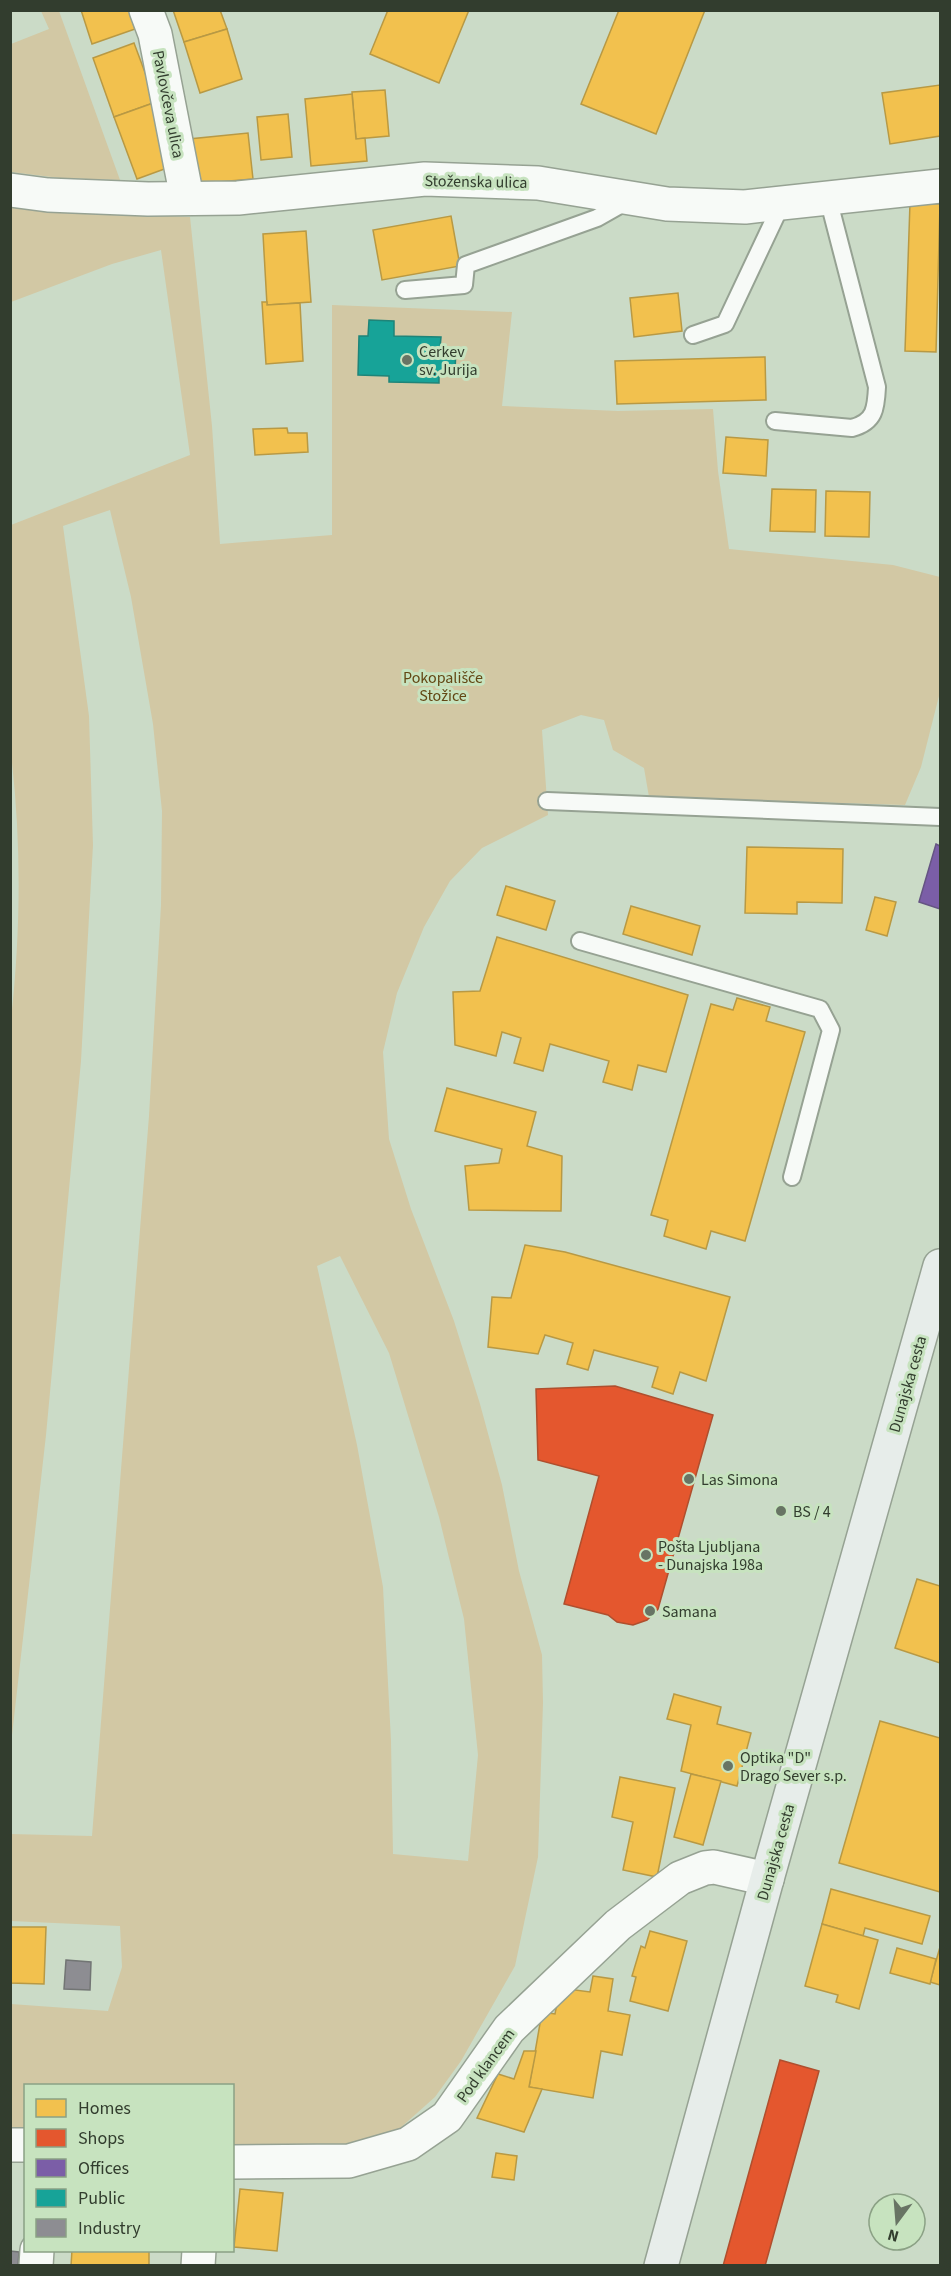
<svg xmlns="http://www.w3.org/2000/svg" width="951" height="2276" font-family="'Source Sans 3',sans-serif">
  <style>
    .green { fill: #d2c8a4; fill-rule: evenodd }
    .homes { fill: #f2c14e; stroke: #b89944; stroke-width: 1.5 }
    .shops { fill: #e4572e; stroke: #af4f2e; stroke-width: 1.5 }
    .offices { fill: #7b5ea7; stroke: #655483; stroke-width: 1.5 }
    .public { fill: #17a398; stroke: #1f8478; stroke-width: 1.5 }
    .industry { fill: #8d8d92; stroke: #727574; stroke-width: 1.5 }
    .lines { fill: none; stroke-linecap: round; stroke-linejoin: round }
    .lane-casing { stroke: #96a293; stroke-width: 20 }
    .street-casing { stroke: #96a293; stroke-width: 36 }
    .secondary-casing { stroke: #96a293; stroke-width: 36 }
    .lane { stroke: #f7faf7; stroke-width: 16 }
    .street { stroke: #f7faf7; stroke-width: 33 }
    .secondary { stroke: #e7edea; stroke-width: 33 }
    .poi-dot { fill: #687464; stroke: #c7e3bf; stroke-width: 2 }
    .labels { text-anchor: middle; stroke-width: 6; stroke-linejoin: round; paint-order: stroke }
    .street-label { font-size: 16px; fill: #323d2e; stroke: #c7e3bf }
    .poi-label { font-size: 16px; fill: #323d2e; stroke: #c7e3bf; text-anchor: start }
    .park-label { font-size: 16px; fill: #634714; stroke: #c7e3bf }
  </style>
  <rect width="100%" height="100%" fill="#cbdbc7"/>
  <!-- green -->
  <g class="green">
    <path d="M41,11H59L120,180L60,178L11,172V44L49,29Z"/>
    <path d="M11,208L190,217L212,426L220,544L332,535V305L512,312L502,406L618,411L713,409L718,471L729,549L893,565L940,577V692L921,767L905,805L649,797L644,768L613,750L604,720L581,715L542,730L548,815L482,848L450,881L424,927L397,993L383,1052L389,1139L411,1209L454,1321L480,1404L502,1485L519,1571L542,1655L543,1703L538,1857L515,1966L461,2061L435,2097L398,2130L346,2148H233L232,2086H26L25,2132L11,2131V2004L108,2011L122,1967L120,1926L11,1921L10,1834L92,1836L149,1116L161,905L162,811L153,724L131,597L110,510L63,526L89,716L93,845L81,1061L46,1435L11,1744L10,1028C21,936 22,839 10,746L11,525L190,455L161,250L112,264L11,302ZM340,1256L389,1353L439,1517L464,1619L478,1755L468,1861L393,1854L391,1741L383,1587L357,1445L317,1266Z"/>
  </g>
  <!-- homes -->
  <g class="homes">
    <path d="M81,10H129L135,29L92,44Z"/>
    <path d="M173,10H220L227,29L184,42Z"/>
    <path d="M388,10H469L439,83L370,54Z"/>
    <path d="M619,10H705L656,134L581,104Z"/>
    <path d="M227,29L242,79L200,93L184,42Z"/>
    <path d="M134,43L156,102L114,117L93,58Z"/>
    <path d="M940,85V136L890,144L882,93Z"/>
    <path d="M385,90L389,136L356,139L352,92Z"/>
    <path d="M352,94L356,139L365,138L367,161L311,166L305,99Z"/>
    <path d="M156,102L178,164L137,179L114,117Z"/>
    <path d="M288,114L292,157L261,160L257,117Z"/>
    <path d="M248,133L253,179L193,184L189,139Z"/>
    <path d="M910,203L940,204L936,352L905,351Z"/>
    <path d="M451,216L460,266L382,280L373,230Z"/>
    <path d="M306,231L311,302L267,305L263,234Z"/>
    <path d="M678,293L682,331L634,337L630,298Z"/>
    <path d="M262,302H267V305L300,303L303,361L266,364Z"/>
    <path d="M765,357L766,400L617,404L615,361Z"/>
    <path d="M287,428L288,433H307L308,452L255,455L253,429Z"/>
    <path d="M726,437L768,440L766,476L723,473Z"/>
    <path d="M772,489L816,490L815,532L770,531Z"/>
    <path d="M826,491L870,492L869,537L825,536Z"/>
    <path d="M747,847L843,849L842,903L797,902V914L745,913Z"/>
    <path d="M506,886L555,901L546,930L497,915Z"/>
    <path d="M875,897L896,902L887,936L866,930Z"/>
    <path d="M631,906L700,926L692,955L623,934Z"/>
    <path d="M497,937L688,995L666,1072L638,1065L632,1090L603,1082L609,1061L550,1044L543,1071L514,1063L521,1038L502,1032L496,1056L455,1045L453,992L480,991Z"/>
    <path d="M737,998L770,1007L766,1021L805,1032L745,1241L711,1231L706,1249L664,1236L668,1220L651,1215L711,1004L733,1010Z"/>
    <path d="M447,1088L536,1112L527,1146L562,1156L561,1211L469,1210L465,1166L499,1163L502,1149L435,1131Z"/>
    <path d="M525,1245L565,1252L730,1297L706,1381L680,1372L673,1394L652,1387L658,1367L594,1350L588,1370L567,1364L573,1343L545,1335L538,1354L488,1347L492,1297L511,1298Z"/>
    <path d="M917,1579L940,1586V1663L895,1648Z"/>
    <path d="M674,1694L721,1707L717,1724L751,1733L737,1786L681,1771L691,1725L667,1719Z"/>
    <path d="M880,1721L940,1738V1892L839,1863Z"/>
    <path d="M691,1774L721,1781L703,1845L674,1837Z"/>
    <path d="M620,1777L675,1788L657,1877L623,1870L633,1822L612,1817Z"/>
    <path d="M831,1889L930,1916L922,1944L865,1928L863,1936L822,1924Z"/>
    <path d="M822,1924L878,1940L859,2009L836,2002L838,1995L805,1986Z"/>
    <path d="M10,1927H46L44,1984L10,1983Z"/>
    <path d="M650,1931L687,1941L668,2011L630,2001L636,1977L632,1976L641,1946L645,1948Z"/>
    <path d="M940,1947V1985L930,1982Z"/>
    <path d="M897,1948L936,1959L930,1984L890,1973Z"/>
    <path d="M593,1976L613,1979L608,2011L630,2015L622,2055L601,2051L593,2098L529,2087L542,2012L555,2014L560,1988L590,1992Z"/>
    <path d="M524,2051H536L529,2087L542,2089L524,2132L477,2118L498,2074L514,2079Z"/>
    <path d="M496,2153L517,2156L514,2180L492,2177Z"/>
    <path d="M240,2189L283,2193L277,2251L234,2247Z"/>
    <path d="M72,2250H149V2266H71Z"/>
  </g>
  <!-- shops -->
  <g class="shops">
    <path d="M615,1386L713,1415L658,1609L647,1620L633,1625L617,1622L608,1615L564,1604L599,1476L538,1460L536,1389Z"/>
    <path d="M780,2060L819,2071L765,2266H723Z"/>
  </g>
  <!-- offices -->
  <path class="offices" d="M936,844L940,846V909L919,902Z"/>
  <!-- public -->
  <path class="public" d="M369,320L394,321V336L441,337L440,348L456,349L455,371H439V383L389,382V376L358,375L359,336H368Z"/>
  <!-- industry -->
  <g class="industry">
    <path d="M66,1960L91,1962L90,1990L64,1989Z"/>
    <path d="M10,2251L19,2252L18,2266H10Z"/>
  </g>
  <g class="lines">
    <defs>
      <g id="lane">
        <path d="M405,290L464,285L466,265L597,218L627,201"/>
        <path d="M693,335L725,324L782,203"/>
        <path d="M775,421L852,428C875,422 876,408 877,387L828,198"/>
        <path d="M547,801L940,817"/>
        <path d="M580,941L820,1009L831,1030L792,1177"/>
      </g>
      <g id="street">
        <path d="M146,10L155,34L187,198"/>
        <path d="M10,190L48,195L148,199L238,198L425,179L538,183L667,204L745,207L940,186"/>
        <path d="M10,2145H26"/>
        <path d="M232,2162L349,2161L408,2144L447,2117L509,2029L618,1925L680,1878L705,1868L714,1867L767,1879"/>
        <path d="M36,2266L37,2250"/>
        <path d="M198,2266L199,2250"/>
      </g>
      <path id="secondary" d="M661,2266L767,1879L940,1266"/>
    </defs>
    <!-- lane casing -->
    <use href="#lane" class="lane-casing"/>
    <!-- street casing -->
    <use href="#street" class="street-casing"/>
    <!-- secondary casing -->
    <use href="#secondary" class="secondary-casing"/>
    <!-- lane -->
    <use href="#lane" class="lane"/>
    <!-- street -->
    <use href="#street" class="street"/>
    <!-- secondary -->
    <use href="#secondary" class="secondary"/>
  </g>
  <!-- markers -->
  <g class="poi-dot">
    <circle cx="407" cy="360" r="6"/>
    <circle cx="689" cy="1479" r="6"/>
    <circle cx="781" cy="1511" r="6"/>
    <circle cx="646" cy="1555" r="6"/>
    <circle cx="650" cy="1611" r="6"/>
    <circle cx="728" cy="1766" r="6"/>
  </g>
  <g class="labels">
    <!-- street labels -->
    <g class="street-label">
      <text transform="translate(169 104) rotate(79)" y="6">Pavlovčeva ulica</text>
      <text transform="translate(476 181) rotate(1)" y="6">Stoženska ulica</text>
      <text transform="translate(907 1384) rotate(-74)" y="6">Dunajska cesta</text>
      <text transform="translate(775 1852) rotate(-74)" y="6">Dunajska cesta</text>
      <text transform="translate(485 2065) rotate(-54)" y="6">Pod klancem</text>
    </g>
    <!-- poi labels -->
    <g class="poi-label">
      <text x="419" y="357">Cerkev<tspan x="419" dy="18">sv. Jurija</tspan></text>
      <text x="701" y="1485">Las Simona</text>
      <text x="793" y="1517">BS / 4</text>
      <text x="658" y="1552">Pošta Ljubljana<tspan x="658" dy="18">- Dunajska 198a</tspan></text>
      <text x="662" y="1617">Samana</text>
      <text x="740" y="1763">Optika "D"<tspan x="740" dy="18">Drago Sever s.p.</tspan></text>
    </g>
    <!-- park labels -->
    <g class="park-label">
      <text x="443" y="683">Pokopališče<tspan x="443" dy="18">Stožice</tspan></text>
    </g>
  </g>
  <!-- border -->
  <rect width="951" height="2276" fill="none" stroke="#323d2e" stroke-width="24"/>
  <!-- legend -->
  <rect x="24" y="2084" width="210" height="168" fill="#c7e3bf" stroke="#8ba185" stroke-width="1.5"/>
  <rect x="36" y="2099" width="30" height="18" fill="#f2c14e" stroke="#8ba185" stroke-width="1.5"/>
  <text x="78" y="2114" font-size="18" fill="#323d2e">Homes</text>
  <rect x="36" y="2129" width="30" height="18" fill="#e4572e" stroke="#8ba185" stroke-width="1.5"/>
  <text x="78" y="2144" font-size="18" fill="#323d2e">Shops</text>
  <rect x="36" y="2159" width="30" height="18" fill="#7b5ea7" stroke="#8ba185" stroke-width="1.5"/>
  <text x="78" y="2174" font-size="18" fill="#323d2e">Offices</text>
  <rect x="36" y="2189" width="30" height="18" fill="#17a398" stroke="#8ba185" stroke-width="1.5"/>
  <text x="78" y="2204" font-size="18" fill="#323d2e">Public</text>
  <rect x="36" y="2219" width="30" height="18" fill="#8d8d92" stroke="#8ba185" stroke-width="1.5"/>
  <text x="78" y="2234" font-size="18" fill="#323d2e">Industry</text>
  <!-- north arrow -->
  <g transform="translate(897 2222) rotate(196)"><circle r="28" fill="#c7e3bf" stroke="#8ba185" stroke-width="1.5"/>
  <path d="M0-4.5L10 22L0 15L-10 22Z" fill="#687464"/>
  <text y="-9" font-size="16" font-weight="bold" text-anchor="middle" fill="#323d2e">N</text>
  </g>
</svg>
